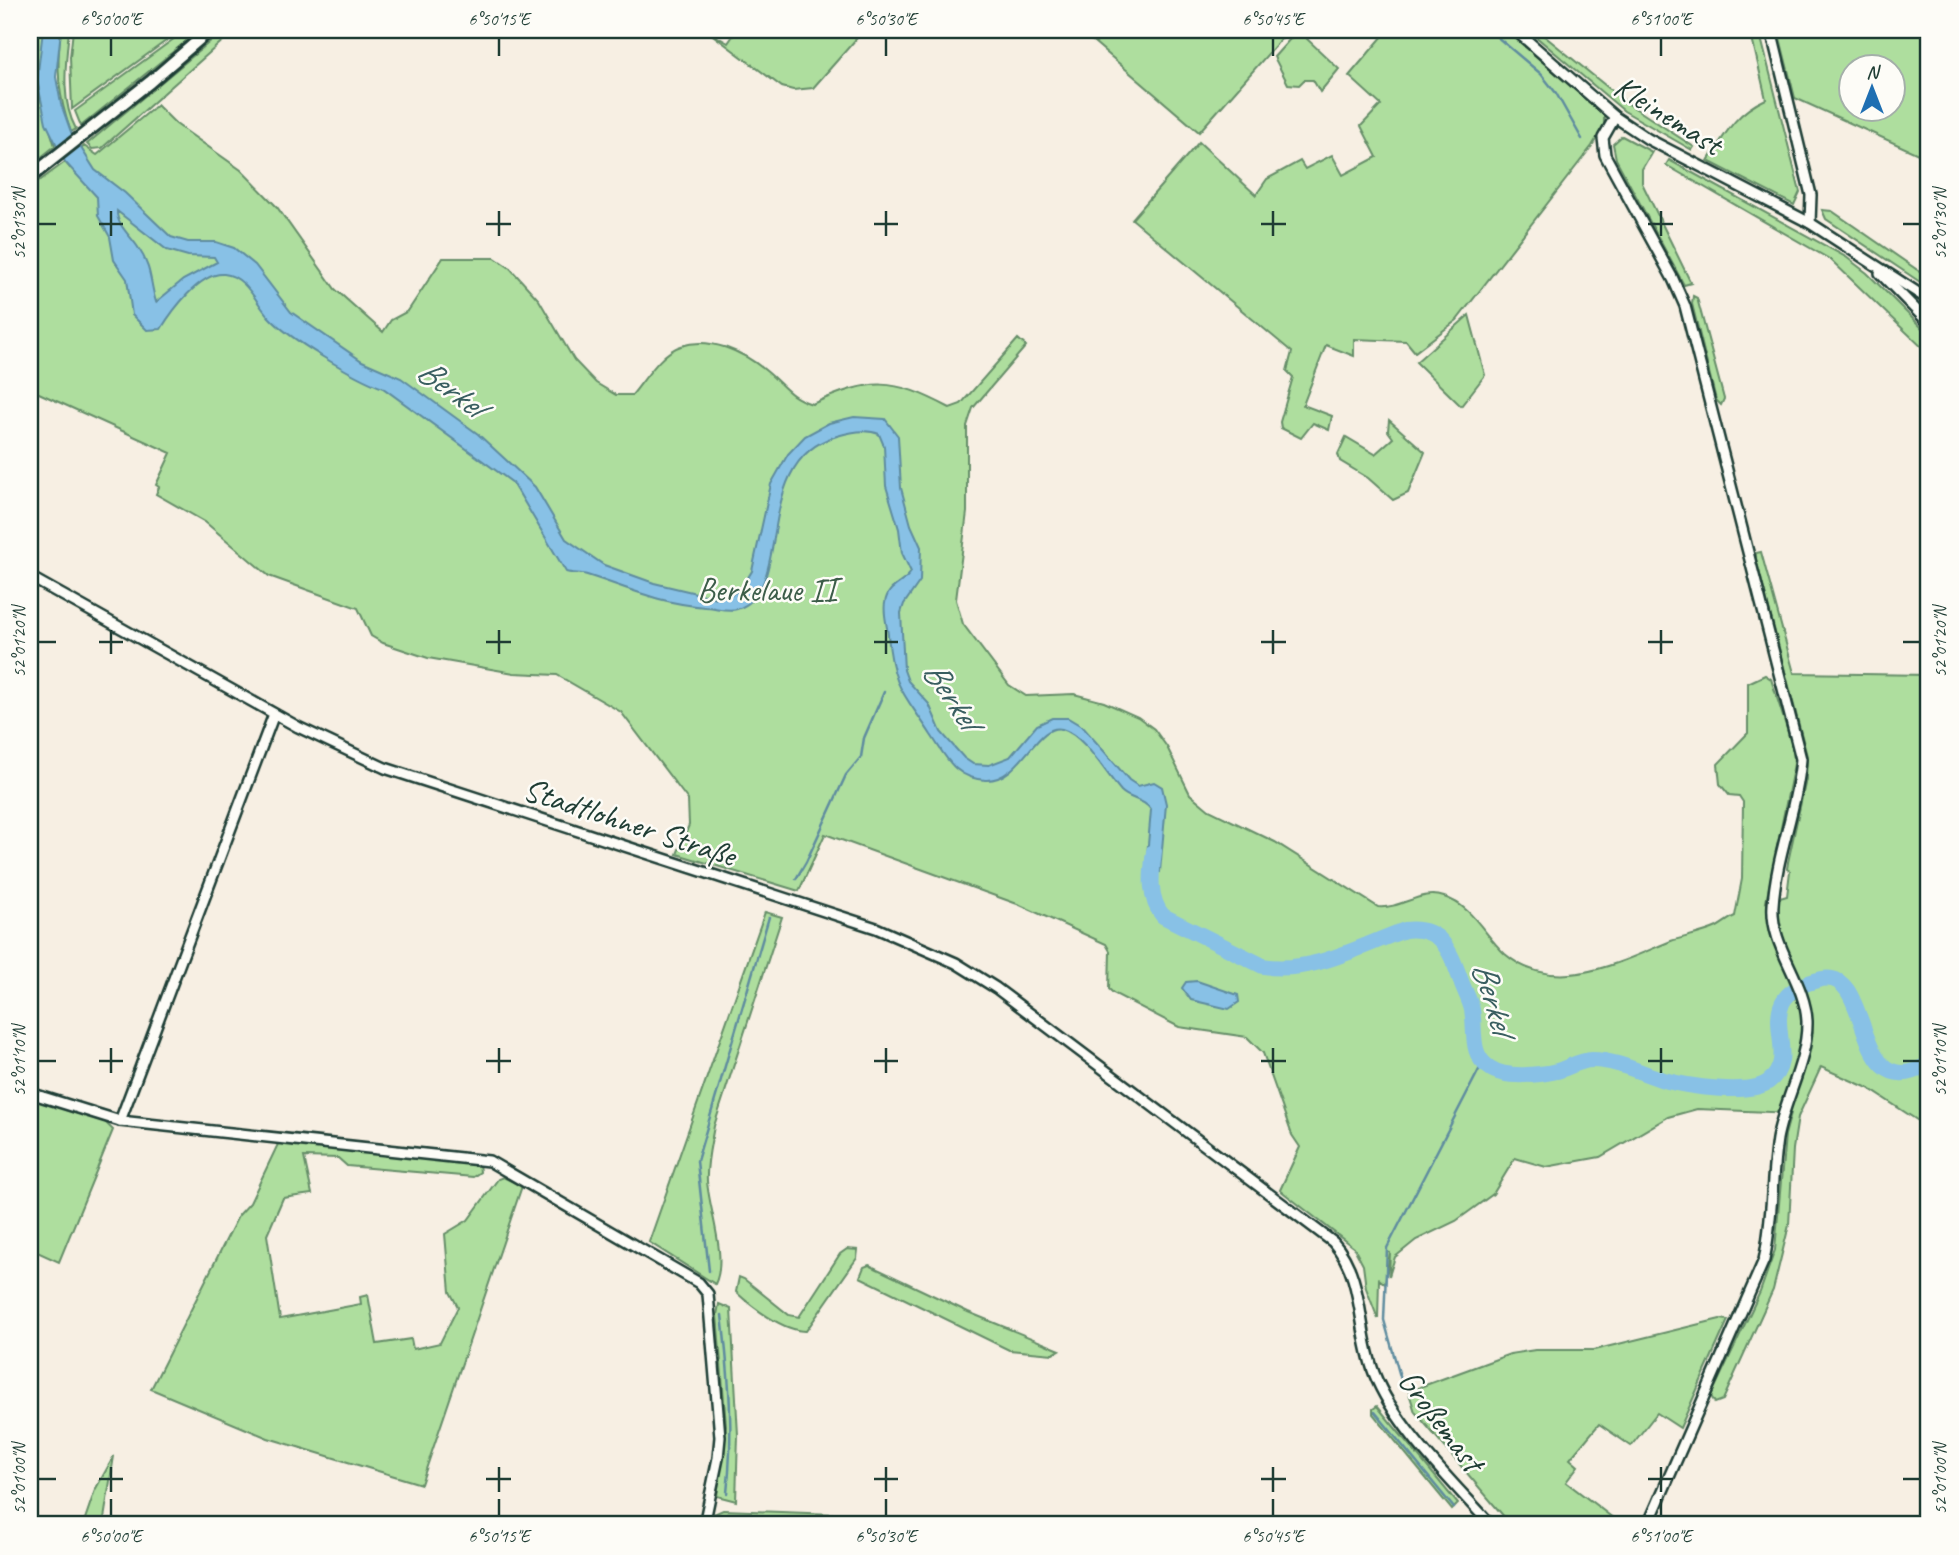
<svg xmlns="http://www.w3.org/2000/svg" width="1959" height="1555" font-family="Caveat,sans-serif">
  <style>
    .green { fill: #aede9e; stroke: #668e69; stroke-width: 2; fill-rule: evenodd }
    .water { fill: #88c1e6; stroke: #5e8c9f; stroke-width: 2; fill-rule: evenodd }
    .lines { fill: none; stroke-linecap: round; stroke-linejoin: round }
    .stream { stroke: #5e8c9f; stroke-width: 2.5 }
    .river { stroke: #88c1e6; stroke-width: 16 }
    .minor-casing { stroke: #1f3d34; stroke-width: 14 }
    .major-casing { stroke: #1f3d34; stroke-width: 16 }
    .minor { stroke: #fdfcf7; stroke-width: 9 }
    .major { stroke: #fdfcf7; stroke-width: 10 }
    .ticks { fill: none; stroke: #1f3d34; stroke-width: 2.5 }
    .labels { text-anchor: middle; stroke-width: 5; stroke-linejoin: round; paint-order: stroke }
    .street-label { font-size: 33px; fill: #1f3d34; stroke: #fdfcf7 }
    .park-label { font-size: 33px; fill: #3c5d49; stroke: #fdfcf7 }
    .water-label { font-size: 35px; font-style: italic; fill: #395e60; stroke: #fdfcf7 }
    .neatline { fill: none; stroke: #1f3d34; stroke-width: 2.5 }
    .ticks-label { font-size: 18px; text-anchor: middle; fill: #1f3d34 }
  </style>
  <rect width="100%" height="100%" fill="#f7efe3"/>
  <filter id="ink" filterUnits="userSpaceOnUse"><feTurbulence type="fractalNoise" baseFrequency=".0143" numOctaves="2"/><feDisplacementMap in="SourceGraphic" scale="14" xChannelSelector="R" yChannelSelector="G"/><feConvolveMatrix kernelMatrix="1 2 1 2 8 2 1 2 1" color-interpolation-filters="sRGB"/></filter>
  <g filter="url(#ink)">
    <!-- green -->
    <g class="green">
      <path d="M30,30H43L38,91L55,146L30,166Z"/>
      <path d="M61,30H69C66,62 60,100 76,129L71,132C58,96 56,68 61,30Z"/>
      <path d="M73,30H181L72,109L70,57Z"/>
      <path d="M186,30H200L81,126L75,111Z"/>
      <path d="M224,30H235L102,148L92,149L87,144Z"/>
      <path d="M706,30L728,43L737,30H864L813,88L793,90L782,87Z"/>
      <path d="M1080,30H1289L1199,132Z"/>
      <path d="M1298,30H1314L1307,39L1339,69L1320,92L1313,80H1304L1299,85L1288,84L1274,57Z"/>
      <path d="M1388,30H1511L1604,110V126L1592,146L1457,320L1415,352L1406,341L1354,339V356L1326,345L1303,405L1332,416L1329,430L1313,423L1301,438L1281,428L1280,422L1293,377L1287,371L1292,352L1132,219L1199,142L1256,195L1267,179L1300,161L1305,169L1332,155L1343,175L1377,157L1361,126L1381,105L1349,76Z"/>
      <path d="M1528,30H1537L1627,103L1694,147L1692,150L1624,111Z"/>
      <path d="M1750,30H1759L1800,192L1794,205L1708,161C1725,134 1735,113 1766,99Z"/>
      <path d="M1778,30H1929V159L1795,98ZM1850,66H1892V108H1850Z"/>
      <path d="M157,105L176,124L241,170L277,207L335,289L383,332L391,320L408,311L443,258H495L510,268L539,300L574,360L596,383L616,395H632C644,381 661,352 681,346C710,336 743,352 765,370C784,385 787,396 812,404C872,378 891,377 950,408L961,404L1018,339L1026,346L973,408L967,426V512L956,600L963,624L1009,685L1026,696L1074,694L1104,702L1138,717L1154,729L1167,747L1190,794L1209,810L1275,842L1378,907C1402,909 1420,889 1444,897C1473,906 1483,934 1505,954C1555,997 1620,962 1671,941C1686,936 1702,934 1717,927C1723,924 1728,919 1735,916L1742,879L1743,802L1739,796L1729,795L1720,784L1718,764L1748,733V683L1765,675L1771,679L1793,748L1794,764L1766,902L1787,896L1790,871L1787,869L1788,862L1806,779L1807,756L1756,559V553L1761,552L1794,673L1929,675V1128L1868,1088L1821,1067L1798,1117L1793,1149L1789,1225L1773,1290L1723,1400L1715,1403L1711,1396L1760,1292L1775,1250L1785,1135L1791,1113L1697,1109L1668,1117L1600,1157L1546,1167L1515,1158L1493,1194L1456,1221L1416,1240L1395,1257L1389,1276L1390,1252L1385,1284L1379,1279L1378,1319L1366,1288L1363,1265L1354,1248L1280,1190L1300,1147L1292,1135L1263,1053L1247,1037L1179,1027L1113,993L1109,989L1110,951L1106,944L1020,905L825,834L799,891L677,854L689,825L688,800L621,712L557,675L514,673L428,658L383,643L371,636L358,608L269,576L205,522L156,494L159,487L156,485L171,453L30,389V188L65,162L70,168L89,162L81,149L84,146L97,155Z"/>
      <path d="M1622,136L1652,152L1642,169V183L1691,283L1684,285L1616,159L1613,144Z"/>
      <path d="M1669,160L1846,257L1867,273L1929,335V354L1831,260L1666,165Z"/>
      <path d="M1822,210L1832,211L1929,278V288L1826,219Z"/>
      <path d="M1693,296L1697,298L1724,399L1721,405L1716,400L1692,304Z"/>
      <path d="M1469,315L1485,375L1461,406L1416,362Z"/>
      <path d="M1389,420L1425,452L1408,493L1393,500L1368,478L1340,461L1338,454L1346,437L1375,454L1393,438L1388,431Z"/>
      <path d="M765,912L782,917L714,1126C711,1144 706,1163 707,1181C709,1210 728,1258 715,1284L649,1242Z"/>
      <path d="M30,1097L105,1122L113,1130L59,1262L33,1250L30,1256Z"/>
      <path d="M279,1142L479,1164L480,1172L473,1177L347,1166L338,1158L304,1157L312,1194L283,1198L267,1235L280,1319L361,1304L360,1297L368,1295L377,1344L411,1339L413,1349L440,1343L458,1307L450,1292L445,1234L468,1220L498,1179L503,1177L522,1186L421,1484L268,1438L151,1389L238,1216L250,1203Z"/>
      <path d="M847,1249L858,1250L857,1258L806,1331C783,1331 752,1307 736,1292L739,1277L744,1279L789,1315L799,1317L840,1254Z"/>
      <path d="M869,1265L968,1312L1060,1350L1053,1354L1009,1350L860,1277L864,1267Z"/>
      <path d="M719,1304L731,1309L738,1435L736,1501L717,1496L726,1425L717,1315Z"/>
      <path d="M1720,1319L1728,1320L1680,1428L1657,1413L1631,1446L1599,1424L1570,1459L1578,1466L1566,1482L1622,1525H1511L1415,1412L1409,1393L1420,1387L1510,1354L1535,1350H1594Z"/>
      <path d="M1377,1406L1458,1504L1452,1510L1373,1414V1409Z"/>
      <path d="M114,1456L103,1525H83L95,1490Z"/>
      <path d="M723,1510L834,1514L846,1525H712L714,1514Z"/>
    </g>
    <!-- water -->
    <g class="water">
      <path d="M43,30H61L56,77L61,104L71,132L95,170L125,193L171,237L188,242H216L234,248L255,265L291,312L362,361L401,378L478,434L535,487L566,539L604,565L654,583L717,598L734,593L742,587L752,571L771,484L788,454L805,436L829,423L854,417L885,419L898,436L901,488L911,525L921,547L920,581L904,604L901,613L904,670L908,681L929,704L941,732L964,758L973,764L989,765L1010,757L1037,725L1052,718H1068L1083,727L1129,780L1138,786L1154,782L1162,787L1166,804L1160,872L1146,868L1151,810C1144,799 1130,800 1121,791C1106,774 1084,735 1062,729C1037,722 1021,781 986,780C955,779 946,757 931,735C904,693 893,689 888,635C887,624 883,613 885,603C888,584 903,585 911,572L902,553L899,529L886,486L884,446L879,434C867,429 850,432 837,436C749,461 796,591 737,609C727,612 715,607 705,607C658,603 631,589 587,575C581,573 573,574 566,572L513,483L383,388C355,378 289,339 269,317C256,303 246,276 224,274C200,272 172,311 161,329L147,330L132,315L127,279L114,260L110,237L98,216L97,197L65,162L46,123L37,80ZM117,211L167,250L188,256L214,257L217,262L183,280L156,302C150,283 152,268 139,249C132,237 116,225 117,211Z"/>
      <path d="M1197,981L1238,995L1239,1002L1229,1009L1191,1000L1182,988L1186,982Z"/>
    </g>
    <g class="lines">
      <!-- stream -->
      <g class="stream">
        <path d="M1489,30L1541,74L1556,93L1582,139"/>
        <path d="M796,879L806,862L846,775L861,757L864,738L884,692"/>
        <path d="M709,1271L697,1161L769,917"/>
        <path d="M722,1315C729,1375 734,1432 727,1493"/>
        <path d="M1401,1380L1384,1320L1387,1248L1483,1062"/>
        <path d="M1375,1412L1454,1508"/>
        <path d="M1463,1520L1467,1525"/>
        <path d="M722,1525L723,1517"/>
      </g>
      <!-- river -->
      <path class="river" d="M1154,851C1151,873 1148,899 1163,916L1263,966C1310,975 1362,945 1405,930C1442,926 1450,951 1461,981C1464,990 1470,1000 1472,1010C1476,1031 1469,1055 1490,1068C1505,1079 1540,1075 1557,1071C1568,1068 1580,1060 1592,1060C1616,1060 1641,1073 1664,1080C1686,1086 1748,1096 1768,1082C1807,1053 1741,997 1822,979C1874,968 1851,1110 1929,1064"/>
      <defs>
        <g id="minor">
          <path d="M1515,30L1615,117L1648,139L1810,223L1929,300"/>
          <path d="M1771,30L1811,195L1810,223"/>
          <path d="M1615,117L1603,138L1605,155L1673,279L1685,306L1801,759C1797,809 1776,856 1773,905C1770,947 1805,980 1807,1021C1808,1061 1784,1100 1777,1139C1771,1179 1773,1220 1764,1260L1648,1525"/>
          <path d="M1880,273L1929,323"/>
          <path d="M30,577L298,727L385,768L876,928L956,963L996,988L1333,1242C1365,1278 1357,1329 1374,1373C1395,1427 1452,1481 1491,1525"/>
          <path d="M274,714L120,1121L489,1161L699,1283L708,1294L720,1437L718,1458L704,1525"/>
          <path d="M30,1093L120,1121"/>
        </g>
        <path id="major" d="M30,177L150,82L210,30"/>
      </defs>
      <!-- minor casing -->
      <use href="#minor" class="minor-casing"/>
      <!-- major casing -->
      <use href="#major" class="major-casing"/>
      <!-- minor -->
      <use href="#minor" class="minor"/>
      <!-- major -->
      <use href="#major" class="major"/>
    </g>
  </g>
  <!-- ticks -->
  <path class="ticks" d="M111,38V56M499,38V56M886,38V56M1273,38V56M1661,38V56M111,211V236M499,211V236M886,211V236M1273,211V236M1661,211V236M38,224H56M99,224H123M486,224H511M874,224H898M1261,224H1286M1648,224H1673M1903,224H1920M111,630V654M499,630V654M886,630V654M1273,630V654M1661,630V654M38,642H56M99,642H123M486,642H511M874,642H898M1261,642H1286M1648,642H1673M1903,642H1920M111,1048V1073M499,1048V1073M886,1048V1073M1273,1048V1073M1661,1048V1073M38,1061H56M99,1061H123M486,1061H511M874,1061H898M1261,1061H1286M1648,1061H1673M1903,1061H1920M111,1467V1492M499,1467V1492M886,1467V1492M1273,1467V1492M1661,1467V1492M38,1479H56M99,1479H123M486,1479H511M874,1479H898M1261,1479H1286M1648,1479H1673M1903,1479H1920M111,1499V1516M499,1499V1516M886,1499V1516M1273,1499V1516M1661,1499V1516"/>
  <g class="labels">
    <!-- street labels -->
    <g class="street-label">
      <text transform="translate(1669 114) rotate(32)" y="12">Kleinemast</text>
      <text transform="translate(630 821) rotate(18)" y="12">Stadtlohner Straße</text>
      <text transform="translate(1442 1420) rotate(53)" y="12">Großemast</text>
    </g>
    <!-- park labels -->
    <g class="park-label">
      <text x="767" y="601">Berkelaue II</text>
    </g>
    <!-- water labels -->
    <g class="water-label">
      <text transform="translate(451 387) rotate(36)" y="12">Berkel</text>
      <text transform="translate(952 694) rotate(56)" y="12">Berkel</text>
      <text transform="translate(1494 997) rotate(73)" y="12">Berkel</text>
    </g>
  </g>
  <!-- margin -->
  <rect width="1959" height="1555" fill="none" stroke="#fdfcf7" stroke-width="77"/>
  <!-- north arrow -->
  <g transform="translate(1872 88)"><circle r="33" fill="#fdfcf7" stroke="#a4b0a9" stroke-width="2"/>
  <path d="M0-5L12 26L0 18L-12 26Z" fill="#1f6fb2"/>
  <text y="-10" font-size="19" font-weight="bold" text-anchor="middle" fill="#1f3d34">N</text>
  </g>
  <rect x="38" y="38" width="1882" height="1478" class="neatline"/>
  <g class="ticks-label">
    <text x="111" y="25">6°50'00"E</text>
    <text x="499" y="25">6°50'15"E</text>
    <text x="886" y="25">6°50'30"E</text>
    <text x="1273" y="25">6°50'45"E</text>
    <text x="1661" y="25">6°51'00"E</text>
    <text transform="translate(19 224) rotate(-90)" y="6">52°01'30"N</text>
    <text transform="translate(1940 224) rotate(-90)" y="6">52°01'30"N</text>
    <text transform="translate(19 642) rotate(-90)" y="6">52°01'20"N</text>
    <text transform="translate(1940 642) rotate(-90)" y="6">52°01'20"N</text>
    <text transform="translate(19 1061) rotate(-90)" y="6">52°01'10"N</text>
    <text transform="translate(1940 1061) rotate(-90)" y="6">52°01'10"N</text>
    <text transform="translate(19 1479) rotate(-90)" y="6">52°01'00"N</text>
    <text transform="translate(1940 1479) rotate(-90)" y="6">52°01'00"N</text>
    <text x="111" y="1542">6°50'00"E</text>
    <text x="499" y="1542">6°50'15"E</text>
    <text x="886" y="1542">6°50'30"E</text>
    <text x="1273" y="1542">6°50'45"E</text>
    <text x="1661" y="1542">6°51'00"E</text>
  </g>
</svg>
